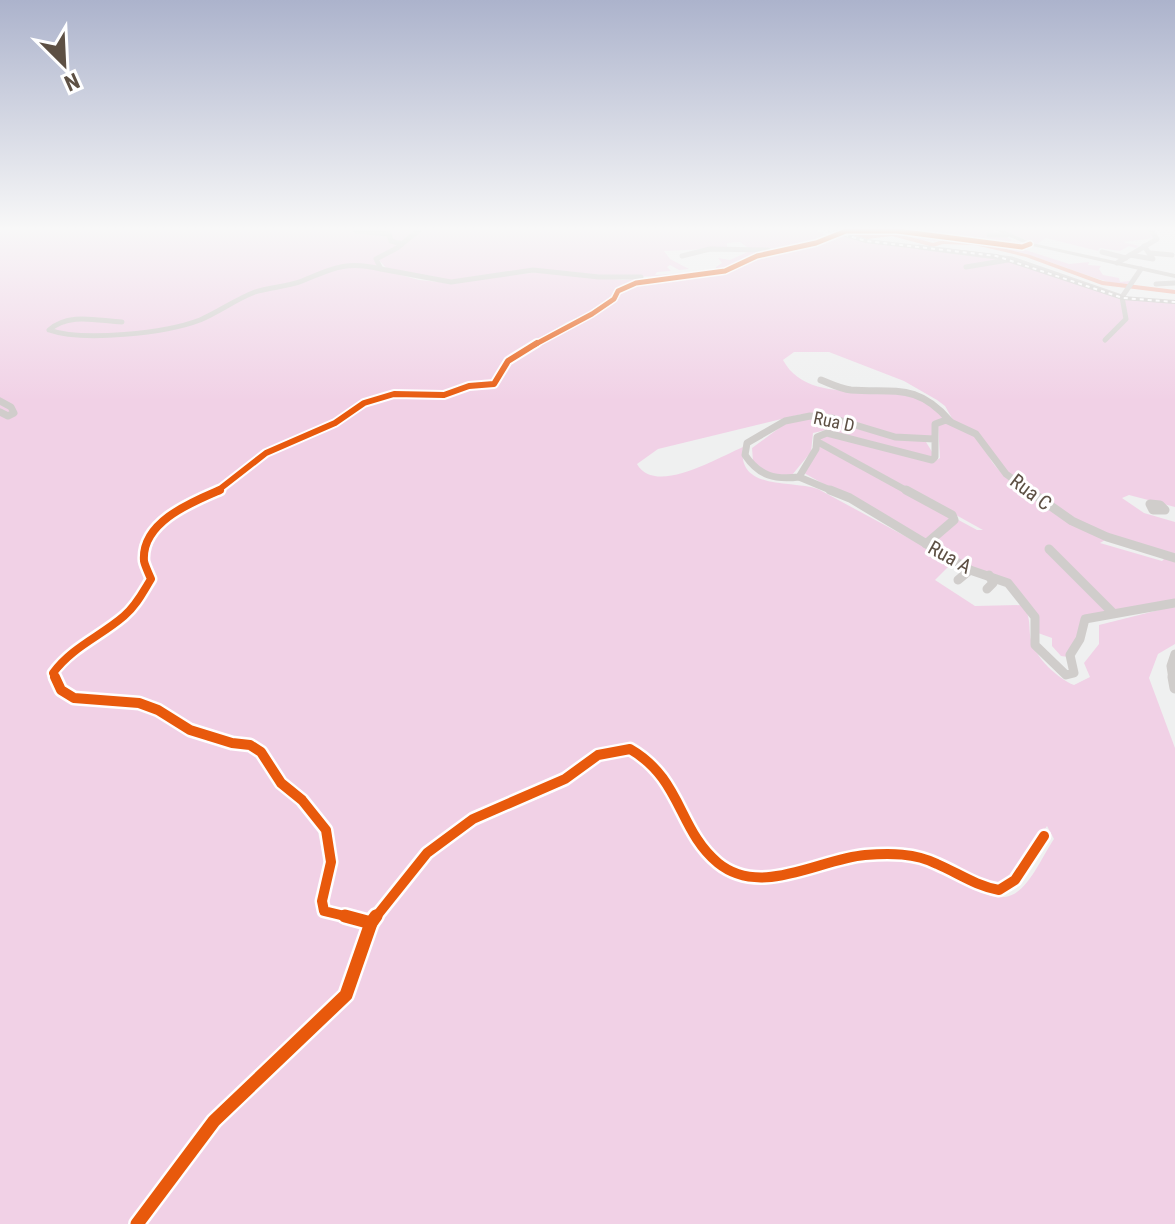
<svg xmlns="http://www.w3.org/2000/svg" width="1175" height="1224" font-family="'Roboto Condensed',sans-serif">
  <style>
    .green { fill: #f1d1e6 }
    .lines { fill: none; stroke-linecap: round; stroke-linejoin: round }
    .river { fill: #f2b1a2; fill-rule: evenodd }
    .minor-far4 { stroke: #d0cdcb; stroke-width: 5 }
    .minor-far3 { stroke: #d0cdcb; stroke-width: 7 }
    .minor-far2 { stroke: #d0cdcb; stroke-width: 9 }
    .minor-far1 { stroke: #d0cdcb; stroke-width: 11 }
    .minor { stroke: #d0cdcb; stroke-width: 14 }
    .major { fill: #cecac6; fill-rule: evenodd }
    .rail-casing { stroke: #cac7c5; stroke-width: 4 }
    .rail { stroke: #fff; stroke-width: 2; stroke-dasharray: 4; stroke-linecap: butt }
    .cycleway-far4-casing { stroke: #fff; stroke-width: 8 }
    .cycleway-far3-casing { stroke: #fff; stroke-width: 10 }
    .cycleway-far2-casing { stroke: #fff; stroke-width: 13 }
    .cycleway-far1-casing { stroke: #fff; stroke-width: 15 }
    .cycleway-casing { stroke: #fff; stroke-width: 18 }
    .cycleway-far4 { stroke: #e8590c; stroke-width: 5 }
    .cycleway-far3 { stroke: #e8590c; stroke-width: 6 }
    .cycleway-far2 { stroke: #e8590c; stroke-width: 8 }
    .cycleway-far1 { stroke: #e8590c; stroke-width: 10 }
    .cycleway { stroke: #e8590c; stroke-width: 13 }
    .labels { text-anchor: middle; stroke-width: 6; stroke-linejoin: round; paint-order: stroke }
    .far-street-label { font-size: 18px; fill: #5d5044; stroke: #fff }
    .street-label { font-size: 20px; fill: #5d5044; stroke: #fff }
  </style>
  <rect width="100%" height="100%" fill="#eff0f0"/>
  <!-- green -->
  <g class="green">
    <path d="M0,230H418L394,248L375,258L379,269L419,280L450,283L539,272L623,280L671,276L622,277L537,269L450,281L388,270L378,259L423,230H816L829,237L811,245L838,236L984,255L1020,264L1120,299L1175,303V507L1129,495L1122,498L1144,513L1175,522V557L1094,530L1039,498L1007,472L981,437L953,420L945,406L937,400L904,381L829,352H794L783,360C814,418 918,367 947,419L933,421L932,437L898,436L829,416L802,414L658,449L637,464C655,496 717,458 743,447C737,491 791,480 818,489L953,562L935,580L975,606L1022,605C1032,617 1028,626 1031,640C1035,657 1058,679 1074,685L1090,677L1084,663L1099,644V625L1175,606V644L1158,654L1149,678L1175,748V1224H143L221,1121L349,1000C364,975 365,943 382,916C412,869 453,834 504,811C524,803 548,797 565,785C586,771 613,742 640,760C677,785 687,860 731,878C769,894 812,867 849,861C863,859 878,859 892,860C911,860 927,864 944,871C963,880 983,899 1005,897C1027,895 1042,856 1054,839L1047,826L1009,882L997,886C978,883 959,871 941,863C913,851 881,850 851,854C814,858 776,885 738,872C692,855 690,790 657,761C646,751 633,745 618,747C588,751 570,773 544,786C507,803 467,813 436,840C409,863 390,892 369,919L328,909L326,904L335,854L330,830L313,806L279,776L268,754L259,745L201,731L144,702L81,697L59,681L57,672C76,634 133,631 154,578L147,561L156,529L182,509L229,485L270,452L305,439L340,421L356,408L382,398L443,396L469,387L497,384L514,359L573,323L598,313L623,290L643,282L706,275L701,272L716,270V267L722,263L718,258L730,260L750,251H760L738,267L758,256L778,251L750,249L740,242L727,243V248L664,251L670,259L689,269L679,270L670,265L667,267L671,271L657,272L655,275L689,273L670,280L635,282L618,290L594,311L567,322L509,358L491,383L472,384L441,394L385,395L364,402L324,427L262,454L221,487L183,506L151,528L140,558L147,577C135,623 49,645 48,680L69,701L146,709L160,714L193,736L223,747L250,751L256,755L279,790L296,804L318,832L324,861L315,902L319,915L362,929L340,993L281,1054L202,1127L130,1224H0Z"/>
    <path d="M911,230H991L1012,240L1007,244L1069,264L1089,262L1088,265L1101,266L1099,269L1103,275L1119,278L1120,282L1130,281L1127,286C1094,280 1064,266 1032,256C993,244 954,241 914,240L908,238L933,237Z"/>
    <path d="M1001,230H1146L1155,238L1123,242L1139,246L1136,248L1129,246L1120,251L1100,248L1098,251L1046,238L1037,244Z"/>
    <path d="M819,417L926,442L937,460L940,458L938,424C950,422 968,428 977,438C985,447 989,460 998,469C1028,500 1070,518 1107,539L1100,543L1162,561L1165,558L1175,561V600L1135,610L1088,616L1068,657L1061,656L1052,646V638L1038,633L1023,596L804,473L820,445L977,530H983L819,439L825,435L921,460L826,430L813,433L811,452L792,475L771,476L753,461L752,448L786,423Z"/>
  </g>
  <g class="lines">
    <!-- river -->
    <path class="river" d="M848,230H854V233L867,235L892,232L933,243L943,240L975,241L1030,255L1103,281L1175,290V294L1102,285L1026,257L975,245L943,244L933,247L892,236L867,239L848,234Z"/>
    <!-- minor-far4 -->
    <g class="minor-far4">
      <path d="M419,230L397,248L376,259L381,269L451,282L533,270L599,277H641"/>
      <path d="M356,231L389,234L391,241L402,244"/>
      <path d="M989,235H1007"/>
      <path d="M919,247L1012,259L1122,297"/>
      <path d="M1102,252L1126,258"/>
      <path d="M1150,253L1172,255"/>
      <path d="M1130,255L1153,259L1144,246"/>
      <path d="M682,256L710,249L768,250"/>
      <path d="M1117,263L1157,239L1151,230"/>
      <path d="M966,267L1008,260"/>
      <path d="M1156,284L1175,283"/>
      <path d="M122,322C98,321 69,312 49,330C83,342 166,333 200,320C219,312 236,299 255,292C270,287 287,287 302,281C331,269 346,260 381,269"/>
      <path d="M1105,340L1126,319L1122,297L1141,269"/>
      <path d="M534,345L592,314L614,299L618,291L636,283L725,271L757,256L816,243L846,231H897L1022,247L1030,244"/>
    </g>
    <!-- minor-far3 -->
    <g class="minor-far3">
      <path d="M821,380C831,384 841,389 851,390C895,393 917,383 950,421"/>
      <path d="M0,401L11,407L14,413L8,416L0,412"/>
      <path d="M934,439L895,437L832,418L810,416L785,421L747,443L745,455C759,476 775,480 799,477L816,449L817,437L827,433L932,460L935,457V424L946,420L976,434L1006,474L1031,492"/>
      <path d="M818,442L909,492"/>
      <path d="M799,477L835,492"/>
      <path d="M216,492L266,453L335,423L364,403L394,394L444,395L469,386L494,384L508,361L537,343"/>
    </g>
    <!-- minor-far2 -->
    <g class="minor-far2">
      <path d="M830,490L850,498L970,570L1008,583L1035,617V645L1066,675L1074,673L1070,655L1080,639L1085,619L1175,603"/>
      <path d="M906,490L952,515L954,520L926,544"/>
      <path d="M1028,490L1072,521L1107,537L1175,558"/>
      <path d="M1150,504L1160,505L1165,510H1153Z"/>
      <path d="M1049,549L1113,613"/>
      <path d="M958,580L970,570"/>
      <path d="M987,589L993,583L989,575"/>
      <path d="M56,679L53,673C72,647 101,636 124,616C136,606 143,592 151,579C149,574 145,566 144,561C141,522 192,502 220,490"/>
      <path d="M1173,679L1171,666L1175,654"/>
    </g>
    <!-- minor-far1 -->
    <g class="minor-far1">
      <path d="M55,677L61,690L74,698L139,703L158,710L190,730L232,743L250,745L261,752L281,783L302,800L326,830L331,862L322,901L324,911L353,918"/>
      <path d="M1173,677L1175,688"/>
      <path d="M375,918L427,853L473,819L565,779L598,755L630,749C682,779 678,830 718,863C761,898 819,859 865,855C890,853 915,853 937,864C958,873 976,886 999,890L1015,880L1044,836"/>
    </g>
    <!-- minor -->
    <g class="minor">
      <path d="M345,916L371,923"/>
      <path d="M137,1224L214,1121L346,995L371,923L376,916"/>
    </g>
    <!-- major -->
    <path class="major" d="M995,230H1003L1032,243L1175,274V278L1028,245Z"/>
    <defs>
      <path id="rail" d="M829,230L866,241L996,256L1123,298L1175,302"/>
    </defs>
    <!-- rail casing -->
    <use href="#rail" class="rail-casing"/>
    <!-- rail -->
    <use href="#rail" class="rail"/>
    <defs>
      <path id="cycleway-far4" d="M534,345L592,314L614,299L618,291L636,283L725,271L757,256L816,243L846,231H897L1022,247L1030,244"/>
      <path id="cycleway-far3" d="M216,492L266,453L335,423L364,403L394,394L444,395L469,386L494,384L508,361L537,343"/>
      <path id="cycleway-far2" d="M56,679L53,673C72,647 101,636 124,616C136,606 143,592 151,579C149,574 145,566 144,561C141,522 192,502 220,490"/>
      <g id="cycleway-far1">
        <path d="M55,677L61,690L74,698L139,703L158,710L190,730L232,743L250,745L261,752L281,783L302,800L326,830L331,862L322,901L324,911L353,918"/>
        <path d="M375,918L427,853L473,819L565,779L598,755L630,749C682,779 678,830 718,863C761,898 819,859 865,855C890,853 915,853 937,864C958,873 976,886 999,890L1015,880L1044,836"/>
      </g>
      <g id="cycleway">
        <path d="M345,916L371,923"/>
        <path d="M137,1224L214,1121L346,995L371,923L376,916"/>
      </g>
    </defs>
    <!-- cycleway-far4 casing -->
    <use href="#cycleway-far4" class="cycleway-far4-casing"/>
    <!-- cycleway-far3 casing -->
    <use href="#cycleway-far3" class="cycleway-far3-casing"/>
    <!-- cycleway-far2 casing -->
    <use href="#cycleway-far2" class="cycleway-far2-casing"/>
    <!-- cycleway-far1 casing -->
    <use href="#cycleway-far1" class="cycleway-far1-casing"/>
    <!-- cycleway casing -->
    <use href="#cycleway" class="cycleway-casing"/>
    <!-- cycleway-far4 -->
    <use href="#cycleway-far4" class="cycleway-far4"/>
    <!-- cycleway-far3 -->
    <use href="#cycleway-far3" class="cycleway-far3"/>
    <!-- cycleway-far2 -->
    <use href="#cycleway-far2" class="cycleway-far2"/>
    <!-- cycleway-far1 -->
    <use href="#cycleway-far1" class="cycleway-far1"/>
    <!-- cycleway -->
    <use href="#cycleway" class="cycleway"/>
  </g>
  <!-- sky -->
  <linearGradient id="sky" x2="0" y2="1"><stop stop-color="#acb3cc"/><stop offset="0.57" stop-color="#f8f8f8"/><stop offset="1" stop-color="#f8f8f8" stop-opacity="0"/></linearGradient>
  <rect width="1175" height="401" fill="url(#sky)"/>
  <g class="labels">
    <!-- far-street labels -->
    <g class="far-street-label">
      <text transform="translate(834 422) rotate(12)" y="6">Rua D</text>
    </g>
    <!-- street labels -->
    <g class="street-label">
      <text transform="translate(1031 492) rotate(37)" y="7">Rua C</text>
      <text transform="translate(950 557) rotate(29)" y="7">Rua A</text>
    </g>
  </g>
  <!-- north arrow -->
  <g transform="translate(64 64) rotate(156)" stroke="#ffffff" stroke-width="6" paint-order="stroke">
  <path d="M0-6L14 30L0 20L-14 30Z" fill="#5d5044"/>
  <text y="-12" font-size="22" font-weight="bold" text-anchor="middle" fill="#5d5044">N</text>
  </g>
</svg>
